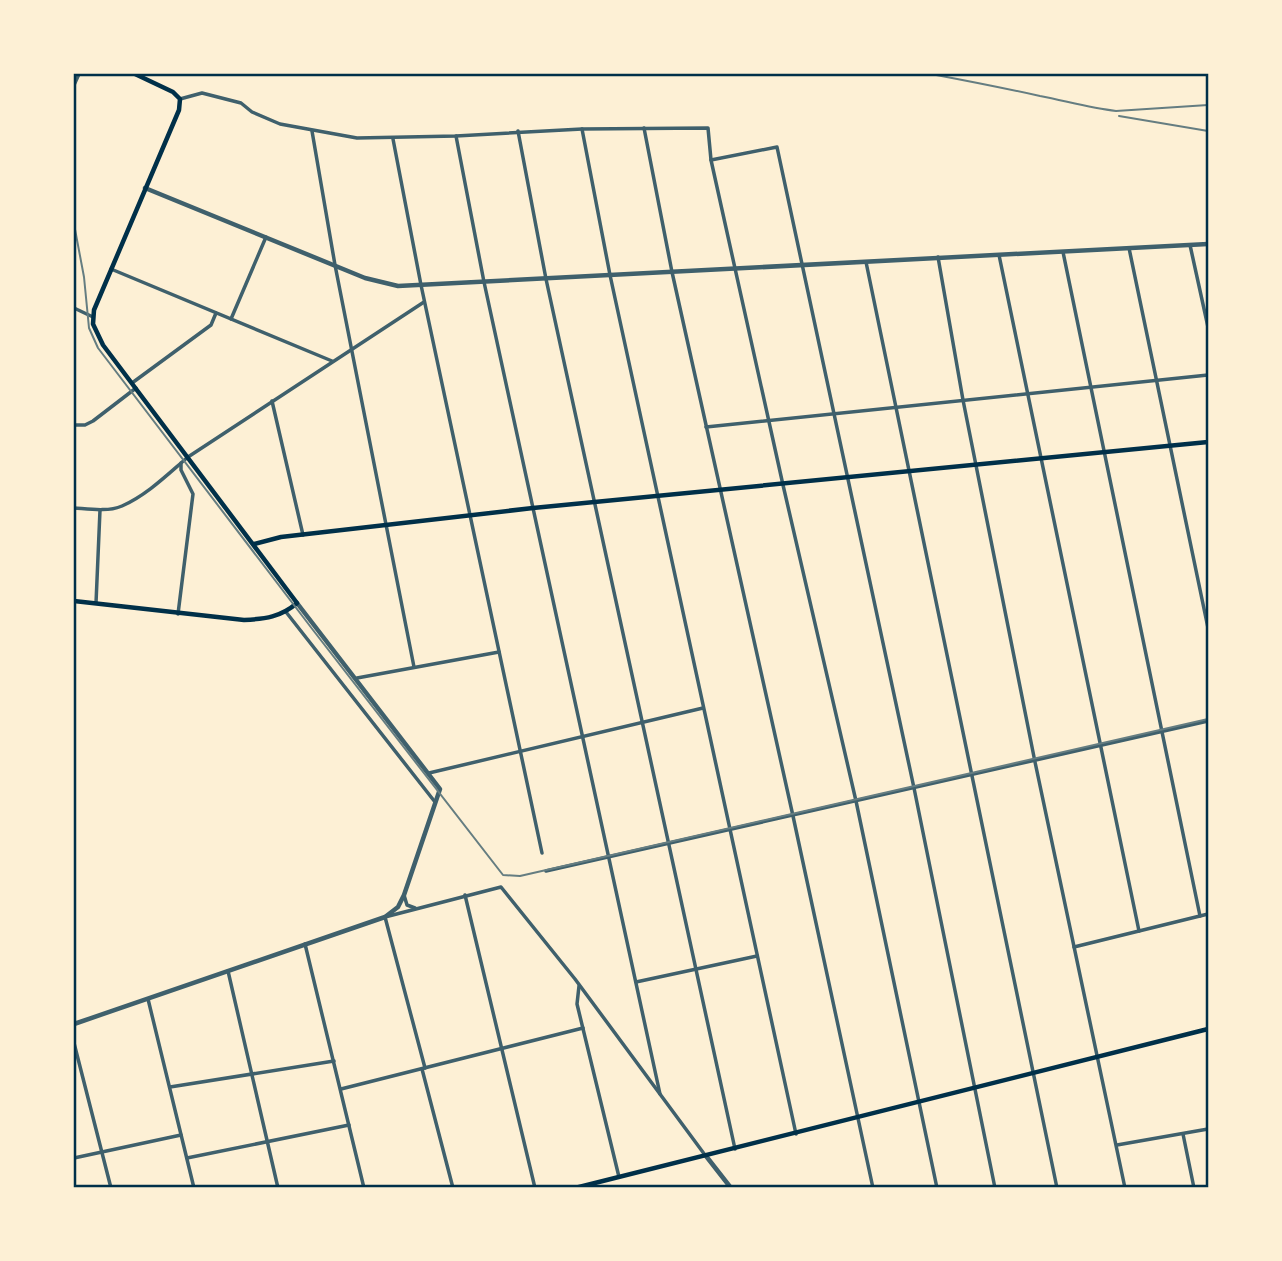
<svg xmlns="http://www.w3.org/2000/svg" width="1282" height="1261" font-family="Montserrat,sans-serif">
  <style>
    .lines { fill: none; stroke-linecap: round; stroke-linejoin: round }
    .minor { stroke: #3f606c; stroke-width: 3.5 }
    .tertiary { stroke: #3f606c; stroke-width: 4.5 }
    .secondary { stroke: #003049; stroke-width: 4.5 }
    .tram { stroke: #657d81; stroke-width: 2 }
    .rail { stroke: #657d81; stroke-width: 2 }
    .neatline { fill: none; stroke: #003049; stroke-width: 2.5 }
  </style>
  <rect width="100%" height="100%" fill="#fdf0d5"/>
  <g class="lines">
    <!-- minor -->
    <g class="minor">
      <path d="M74,85L79,74"/>
      <path d="M180,99L202,93L241,103L252,112L280,124L357,138L456,136L582,129L708,128L711,160L783,485L856,801L937,1188"/>
      <path d="M644,128L672,272L793,816L873,1188"/>
      <path d="M582,129L610,275L796,1134"/>
      <path d="M312,131L335,265L414,667"/>
      <path d="M518,131L546,279L735,1149"/>
      <path d="M456,136L484,282L660,1094"/>
      <path d="M393,139L421,285L542,853"/>
      <path d="M711,160L777,147L914,788L995,1188"/>
      <path d="M1190,245L1208,327"/>
      <path d="M1129,248L1208,628"/>
      <path d="M1063,252L1200,916"/>
      <path d="M999,255L1139,931"/>
      <path d="M938,257L963,400L1035,762L1125,1188"/>
      <path d="M866,262L1057,1188"/>
      <path d="M111,269L332,361"/>
      <path d="M74,308L93,317"/>
      <path d="M231,319L266,237"/>
      <path d="M132,383L211,325L216,313"/>
      <path d="M272,401L303,535"/>
      <path d="M74,425H85L93,421L136,388"/>
      <path d="M706,427L1208,375"/>
      <path d="M74,508C89,509 108,512 122,506C147,495 168,474 188,457L424,302"/>
      <path d="M96,603L100,510"/>
      <path d="M286,612L435,802"/>
      <path d="M178,614L193,494L181,470V463"/>
      <path d="M357,678L499,652"/>
      <path d="M429,773L703,708"/>
      <path d="M546,871L1208,721"/>
      <path d="M404,895L407,905L415,908"/>
      <path d="M465,895L535,1188"/>
      <path d="M305,944L364,1188"/>
      <path d="M1074,947L1208,914"/>
      <path d="M228,971L278,1188"/>
      <path d="M636,982L757,956"/>
      <path d="M579,986L577,1004L619,1177"/>
      <path d="M148,999L194,1188"/>
      <path d="M74,1043L111,1188"/>
      <path d="M425,1068L385,917L501,887L575,979L705,1155"/>
      <path d="M422,1069L453,1188"/>
      <path d="M170,1087L334,1061"/>
      <path d="M341,1089L583,1028"/>
      <path d="M1183,1134L1194,1188"/>
      <path d="M1117,1145L1208,1129"/>
      <path d="M74,1158L181,1135"/>
      <path d="M187,1158L349,1125"/>
    </g>
    <!-- tertiary -->
    <g class="tertiary">
      <path d="M145,188L365,278L398,286L1208,244"/>
      <path d="M74,1024L385,917L398,907L404,895L440,789L297,603"/>
      <path d="M706,1156L731,1188"/>
    </g>
    <!-- secondary -->
    <g class="secondary">
      <path d="M254,544L281,537L533,508L1208,442"/>
      <path d="M74,601L244,620C265,619 281,617 297,603L103,345L93,324L94,310L179,110L180,99L173,92L135,74"/>
      <path d="M575,1188L1208,1029"/>
    </g>
    <!-- tram -->
    <path class="tram" d="M74,224L84,277L89,328L98,348L313,630L503,875L520,876L1208,719"/>
    <!-- rail -->
    <g class="rail">
      <path d="M931,74C968,81 1004,88 1040,96C1066,101 1090,108 1116,111L1208,105"/>
      <path d="M1022,74H1026"/>
      <path d="M1119,116L1208,131"/>
    </g>
  </g>
  <!-- border -->
  <rect width="1282" height="1261" fill="none" stroke="#fdf0d5" stroke-width="150"/>
  <rect x="75" y="75" width="1132" height="1111" class="neatline"/>
</svg>
